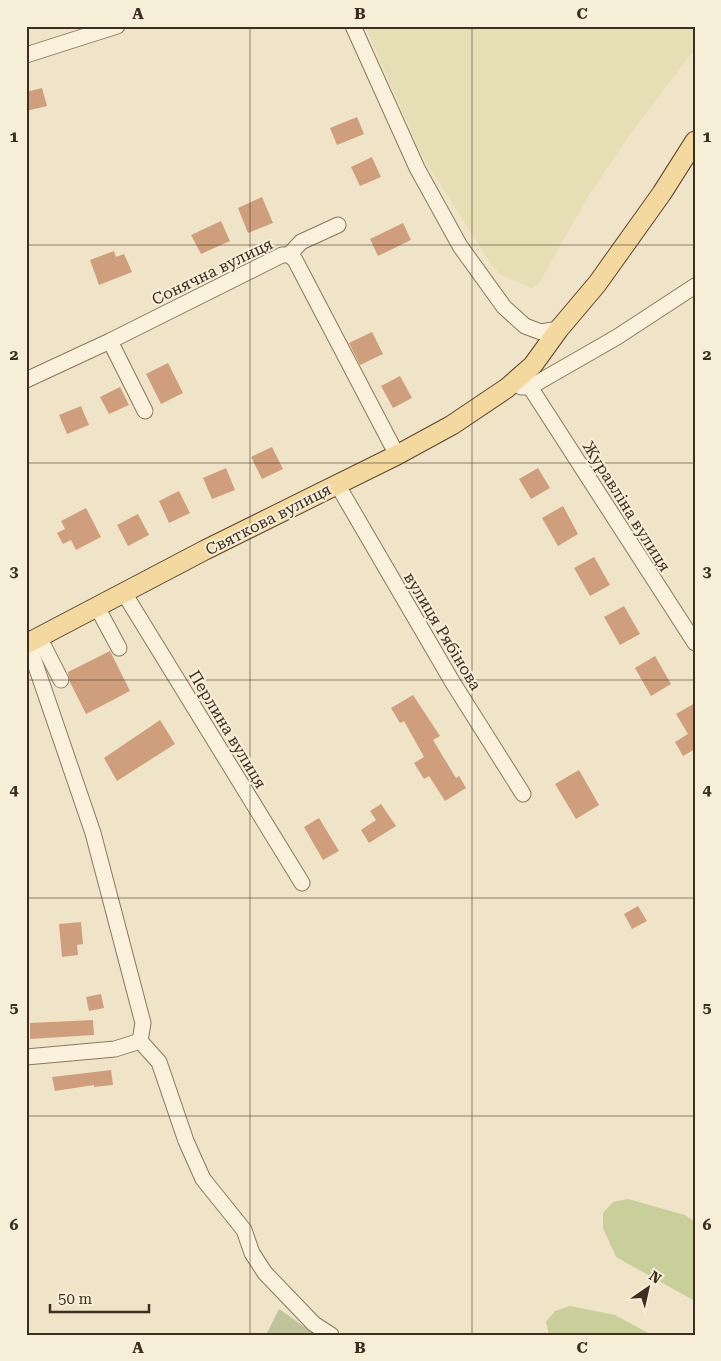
<svg xmlns="http://www.w3.org/2000/svg" width="721" height="1361" font-family="'Roboto Serif',serif">
  <style>
    .farmland { fill: #e6deb5 }
    .green { fill: #c9cf9b }
    .cemetery { fill: #bfc49a }
    .building { fill: #cf9f7d }
    .lines { fill: none; stroke-linecap: round; stroke-linejoin: round }
    .minor-casing { stroke: #8d765c; stroke-width: 17 }
    .major-casing { stroke: #5b4430; stroke-width: 21 }
    .minor { stroke: #faf1dc; stroke-width: 15 }
    .major { stroke: #f3d9a0; stroke-width: 19 }
    .grid { fill: none; stroke: #3d2e20; stroke-width: 1; stroke-opacity: 0.55 }
    .labels { text-anchor: middle; stroke-width: 4; stroke-linejoin: round; paint-order: stroke }
    .street-label { font-size: 16px; fill: #3d2e20; stroke: #f7eed8 }
    .neatline { fill: none; stroke: #3d2e20; stroke-width: 2 }
    .grid-label { font-size: 16px; text-anchor: middle; font-weight: bold; fill: #3d2e20 }
  </style>
  <rect width="100%" height="100%" fill="#f0e4c8"/>
  <!-- farmland -->
  <path class="farmland" d="M365,26H695V49L631,133L589,195L539,283L532,288L501,275L493,267L422,156Z"/>
  <!-- green -->
  <g class="green">
    <path d="M628,1199L685,1215L695,1222V1301L616,1257L603,1228V1213L613,1202Z"/>
    <path d="M570,1306L615,1315L652,1335H549L546,1322L555,1311Z"/>
  </g>
  <!-- cemetery -->
  <path class="cemetery" d="M279,1309L316,1335H266Z"/>
  <!-- building -->
  <g class="building">
    <path d="M42,88L47,106L26,111V92Z"/>
    <path d="M357,117L364,134L337,145L330,128Z"/>
    <path d="M372,157L381,177L360,186L351,167Z"/>
    <path d="M262,197L273,223L248,233L238,208Z"/>
    <path d="M221,221L230,241L201,254L191,235Z"/>
    <path d="M403,223L411,240L378,256L370,239Z"/>
    <path d="M114,251L116,257L124,254L132,272L99,285L90,260Z"/>
    <path d="M372,332L383,354L360,365L349,343Z"/>
    <path d="M168,363L183,393L161,404L146,374Z"/>
    <path d="M400,376L412,398L393,408L381,386Z"/>
    <path d="M120,387L129,405L109,414L100,397Z"/>
    <path d="M81,406L89,425L67,434L59,415Z"/>
    <path d="M272,447L283,469L262,479L251,457Z"/>
    <path d="M226,468L235,490L212,499L203,478Z"/>
    <path d="M538,468L550,488L531,499L519,479Z"/>
    <path d="M179,491L190,513L169,523L159,501Z"/>
    <path d="M563,506L578,534L558,546L542,518Z"/>
    <path d="M86,508L101,537L76,550L71,540L63,544L57,533L65,529L61,521Z"/>
    <path d="M138,514L149,535L128,546L117,525Z"/>
    <path d="M594,557L610,585L590,596L574,568Z"/>
    <path d="M624,606L640,634L620,645L604,617Z"/>
    <path d="M110,651L130,691L86,714L70,682L68,672Z"/>
    <path d="M655,656L671,684L651,696L635,668Z"/>
    <path d="M413,695L440,736L433,740L456,778L459,776L466,788L445,801L429,776L424,779L414,763L424,757L404,721L400,723L391,708Z"/>
    <path d="M695,703V749L683,756L675,742L688,734L676,714Z"/>
    <path d="M160,720L175,744L117,781L104,758Z"/>
    <path d="M579,770L599,805L576,819L555,784Z"/>
    <path d="M381,804L396,826L369,843L361,830L376,820L370,811Z"/>
    <path d="M319,818L339,851L323,860L304,827Z"/>
    <path d="M638,906L647,921L632,929L624,914Z"/>
    <path d="M81,922L83,944L77,945L78,955L62,957L59,924Z"/>
    <path d="M101,994L104,1008L89,1011L86,997Z"/>
    <path d="M93,1020L94,1035L30,1039V1023Z"/>
    <path d="M111,1070L113,1085L94,1087V1085L55,1091L52,1077Z"/>
  </g>
  <g class="lines">
    <defs>
      <g id="minor">
        <path d="M353,26L417,168L460,246L504,307L525,326L541,332L559,329"/>
        <path d="M26,55L117,26"/>
        <path d="M289,255L301,242L338,225"/>
        <path d="M110,341L145,411"/>
        <path d="M26,380L110,341L282,255H289L295,260L397,455"/>
        <path d="M521,387H530L617,337L695,286"/>
        <path d="M530,387L695,643"/>
        <path d="M337,484L453,683L523,794"/>
        <path d="M124,593L302,883"/>
        <path d="M97,607L119,648"/>
        <path d="M39,637L61,680"/>
        <path d="M28,643L93,833L143,1023L140,1041"/>
        <path d="M140,1041L159,1062L186,1141L203,1179L244,1230L252,1253L265,1273L314,1324L331,1335"/>
        <path d="M26,1057L115,1049L140,1041"/>
      </g>
      <path id="major" d="M26,644L205,550L397,455L452,425L507,388L533,365L559,329L597,284L662,193L695,141"/>
    </defs>
    <!-- minor casing -->
    <use href="#minor" class="minor-casing"/>
    <!-- major casing -->
    <use href="#major" class="major-casing"/>
    <!-- minor -->
    <use href="#minor" class="minor"/>
    <!-- major -->
    <use href="#major" class="major"/>
  </g>
  <!-- grid -->
  <path class="grid" d="M250,26V1335M472,26V1335M26,245H695M26,463H695M26,680H695M26,898H695M26,1116H695"/>
  <g class="labels">
    <!-- street labels -->
    <g class="street-label">
      <text transform="translate(212 271) rotate(-26)" y="6">Сонячна вулиця</text>
      <text transform="translate(627 506) rotate(58)" y="6">Журавліна вулиця</text>
      <text transform="translate(268 519) rotate(-27)" y="6">Святкова вулиця</text>
      <text transform="translate(443 631) rotate(59)" y="6">вулиця Рябінова</text>
      <text transform="translate(228 729) rotate(59)" y="6">Перлина вулиця</text>
    </g>
  </g>
  <!-- border -->
  <rect width="721" height="1361" fill="none" stroke="#f7eed8" stroke-width="55"/>
  <!-- north arrow -->
  <g transform="translate(648 1288) rotate(34)" stroke="#f7eed8" stroke-width="4" paint-order="stroke">
  <path d="M0-4L9 19L0 12L-9 19Z" fill="#3d2e20"/>
  <text y="-8" font-size="14" font-weight="bold" text-anchor="middle" fill="#3d2e20">N</text>
  </g>
  <!-- scale -->
  <path d="M50 1304v8h99v-8" fill="none" stroke="#3d2e20" stroke-width="2.5"/>
  <text x="58" y="1304" font-size="15" fill="#3d2e20" stroke="#f7eed8" stroke-width="4" paint-order="stroke">50 m</text>
  <rect x="28" y="28" width="666" height="1306" class="neatline"/>
  <g class="grid-label">
    <text x="138" y="19">A</text>
    <text x="360" y="19">B</text>
    <text x="582" y="19">C</text>
    <text x="14" y="142">1</text>
    <text x="707" y="142">1</text>
    <text x="14" y="360">2</text>
    <text x="707" y="360">2</text>
    <text x="14" y="577">3</text>
    <text x="707" y="577">3</text>
    <text x="14" y="795">4</text>
    <text x="707" y="795">4</text>
    <text x="14" y="1013">5</text>
    <text x="707" y="1013">5</text>
    <text x="14" y="1230">6</text>
    <text x="707" y="1230">6</text>
    <text x="138" y="1353">A</text>
    <text x="360" y="1353">B</text>
    <text x="582" y="1353">C</text>
  </g>
</svg>
